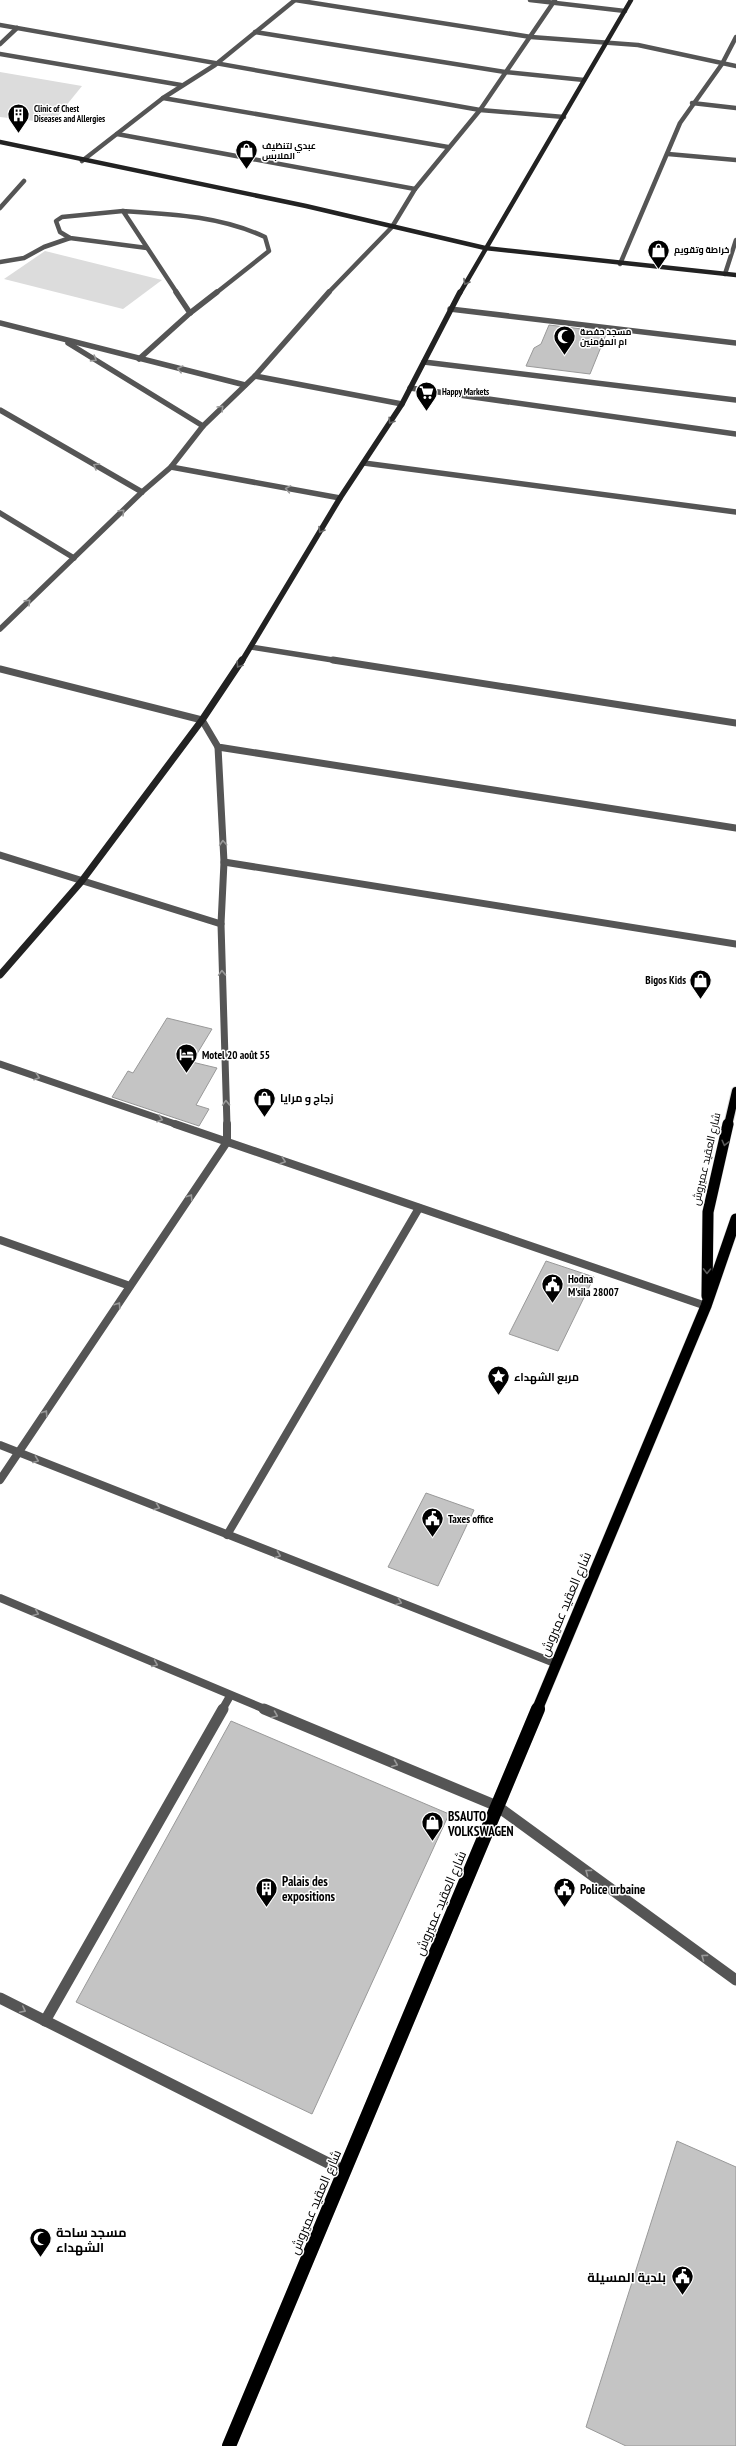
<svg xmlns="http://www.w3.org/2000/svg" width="736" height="2446" font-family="'PT Sans Narrow',Cairo,sans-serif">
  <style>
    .green { fill: #dcdcdc }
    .building { fill: #c4c4c4; stroke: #999 }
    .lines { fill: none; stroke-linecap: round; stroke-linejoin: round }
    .primary-far2-casing { stroke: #dbdbdb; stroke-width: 10 }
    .primary-far1-casing { stroke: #dbdbdb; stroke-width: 12 }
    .primary-casing { stroke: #dbdbdb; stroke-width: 14 }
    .street-far4 { stroke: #555; stroke-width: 4.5 }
    .street-far3 { stroke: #555; stroke-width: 5.5 }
    .street-far2 { stroke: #555; stroke-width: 7 }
    .street-far1 { stroke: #555; stroke-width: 8 }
    .street { stroke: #555; stroke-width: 11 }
    .secondary-far2 { stroke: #222; stroke-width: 4.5 }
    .secondary-far1 { stroke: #222; stroke-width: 5.5 }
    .secondary { stroke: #222; stroke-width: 7 }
    .primary-far2 { stroke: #000; stroke-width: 8 }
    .primary-far1 { stroke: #000; stroke-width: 11 }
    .primary { stroke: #000; stroke-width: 14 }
    .oneway { stroke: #646464 }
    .oneway2 { stroke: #999 }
    .oneway3 { stroke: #595959 }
    .labels { text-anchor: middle; stroke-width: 3; stroke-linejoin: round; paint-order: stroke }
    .far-poi-label { font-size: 9px; font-weight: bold; fill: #000; stroke: #fff; text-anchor: start }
    .poi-label { font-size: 11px; font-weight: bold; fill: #000; stroke: #fff; text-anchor: start }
    .street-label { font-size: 11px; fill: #000; stroke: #fff }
    .near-street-label { font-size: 13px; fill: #000; stroke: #fff }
    .near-poi-label { font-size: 13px; font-weight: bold; fill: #000; stroke: #fff; text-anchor: start }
  </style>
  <rect width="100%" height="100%" fill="#fff"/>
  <!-- green -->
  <g class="green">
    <path d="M0,72L82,86L52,123L0,117Z"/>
    <path d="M45,251L162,280L123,309L4,279Z"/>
  </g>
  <!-- building -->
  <g class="building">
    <path d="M549,325L607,332L590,374L526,366L534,348L541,344Z"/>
    <path d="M167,1018L212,1029L192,1062L217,1068L196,1105L209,1109L199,1126L112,1097L128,1071L133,1073Z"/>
    <path d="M546,1261L594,1277L558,1351L509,1334Z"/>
    <path d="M426,1493L474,1510L438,1586L388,1567Z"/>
    <path d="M231,1721L449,1814L312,2114L76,2002Z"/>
    <path d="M677,2141L736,2167V2446H626L586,2427Z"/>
  </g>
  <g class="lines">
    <defs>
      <path id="primary-far2" d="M728,1125L736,1091"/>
      <g id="primary-far1">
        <path d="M707,1296L708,1212L728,1124"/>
        <path d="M537,1710L706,1306L736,1219"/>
      </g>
      <path id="primary" d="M229,2446L538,1709"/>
    </defs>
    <!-- primary-far2 casing -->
    <use href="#primary-far2" class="primary-far2-casing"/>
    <!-- primary-far1 casing -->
    <use href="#primary-far1" class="primary-far1-casing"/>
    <!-- primary casing -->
    <use href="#primary" class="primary-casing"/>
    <!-- street-far4 -->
    <g class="street-far4">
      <path d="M295,0L531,37L638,45L736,66"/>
      <path d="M530,0L625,11"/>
      <path d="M0,25L480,110L564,117"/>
      <path d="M255,32L505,72L584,80"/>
      <path d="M0,44L17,28"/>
      <path d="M0,54L181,85"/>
      <path d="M163,98L448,147"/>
      <path d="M692,103L736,108"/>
      <path d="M117,134L415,189"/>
      <path d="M668,154L736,160"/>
      <path d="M82,161L163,98L215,65L295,0"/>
      <path d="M0,208L24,181"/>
      <path d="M123,211L62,217L56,221L60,232L70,238L147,248"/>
      <path d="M0,262L24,258L44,247L70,238"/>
      <path d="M620,264L680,123L722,64L736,37"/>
      <path d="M725,274L736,240"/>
      <path d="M177,293L123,211C172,214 220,216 265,237L269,251L216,293"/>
      <path d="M328,293L392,227L415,189L480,110L555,0"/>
    </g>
    <!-- street-far3 -->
    <g class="street-far3">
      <path d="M176,292L190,313"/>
      <path d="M450,309L736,343"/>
      <path d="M190,313L217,292"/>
      <path d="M0,323L245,385"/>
      <path d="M68,343L203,426"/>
      <path d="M139,359L190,313"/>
      <path d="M424,362L736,400"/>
      <path d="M255,376L402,404"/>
      <path d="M410,388L736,434"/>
      <path d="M0,410L142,492"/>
      <path d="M364,463L736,512"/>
      <path d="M171,467L340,498"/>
      <path d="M0,513L74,558"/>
      <path d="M0,629L142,492L171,467L203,426L255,376L329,292"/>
      <path d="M251,647L339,661"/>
    </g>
    <!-- street-far2 -->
    <g class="street-far2">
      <path d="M333,660L736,723"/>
      <path d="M0,669L202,720L218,747L736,828"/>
      <path d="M218,747L224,862L221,924L227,1125"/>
      <path d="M0,855L221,924"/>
      <path d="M224,862L736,944"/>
      <path d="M0,1064L178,1125"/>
    </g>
    <!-- street-far1 -->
    <g class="street-far1">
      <path d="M175,1124L706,1306"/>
      <path d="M0,1240L130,1286"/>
      <path d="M0,1445L557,1664"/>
      <path d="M0,1480L227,1142V1124"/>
      <path d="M227,1535L419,1208"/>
      <path d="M0,1598L267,1710"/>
      <path d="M222,1710L230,1696"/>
    </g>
    <!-- street -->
    <g class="street">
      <path d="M264,1709L497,1806L736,1980"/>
      <path d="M0,1998L344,2171"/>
      <path d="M45,2021L223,1709"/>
    </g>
    <!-- secondary-far2 -->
    <g class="secondary-far2">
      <path d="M0,142L306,206L485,248L736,275"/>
      <path d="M460,293L631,0"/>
    </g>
    <!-- secondary-far1 -->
    <path class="secondary-far1" d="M242,661L340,498L402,404L460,292"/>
    <!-- secondary -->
    <path class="secondary" d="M0,975L81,882L202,720L242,660"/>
    <!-- primary-far2 -->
    <use href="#primary-far2" class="primary-far2"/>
    <!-- primary-far1 -->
    <use href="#primary-far1" class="primary-far1"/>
    <!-- primary -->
    <use href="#primary" class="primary"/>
  </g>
  <!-- one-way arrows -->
  <defs><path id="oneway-chevron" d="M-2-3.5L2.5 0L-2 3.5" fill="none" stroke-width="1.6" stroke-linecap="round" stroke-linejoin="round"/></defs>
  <g class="oneway">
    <use href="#oneway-chevron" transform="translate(466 282) rotate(120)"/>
    <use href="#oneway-chevron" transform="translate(391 421) rotate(123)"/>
    <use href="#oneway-chevron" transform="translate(321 530) rotate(121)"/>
    <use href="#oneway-chevron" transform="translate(239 665) rotate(124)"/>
  </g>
  <g class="oneway2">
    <use href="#oneway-chevron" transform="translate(94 359) rotate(32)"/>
    <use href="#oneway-chevron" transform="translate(180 369) rotate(-166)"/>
    <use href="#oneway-chevron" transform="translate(221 408) rotate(-45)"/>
    <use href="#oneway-chevron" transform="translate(96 466) rotate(-150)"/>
    <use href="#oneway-chevron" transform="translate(288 489) rotate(-170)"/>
    <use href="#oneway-chevron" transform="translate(122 512) rotate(-44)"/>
    <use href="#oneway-chevron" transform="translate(28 602) rotate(-44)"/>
    <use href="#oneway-chevron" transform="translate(223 843) rotate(-93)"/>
    <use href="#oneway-chevron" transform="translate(222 973) rotate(-92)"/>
    <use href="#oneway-chevron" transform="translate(37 1077) rotate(19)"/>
    <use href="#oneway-chevron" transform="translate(226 1103) rotate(-92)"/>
    <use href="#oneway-chevron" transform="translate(160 1119) rotate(19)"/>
    <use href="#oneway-chevron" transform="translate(283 1161) rotate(19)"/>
    <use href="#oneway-chevron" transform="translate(190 1197) rotate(-56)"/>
    <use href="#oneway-chevron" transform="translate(118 1305) rotate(-56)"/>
    <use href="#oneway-chevron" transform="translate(45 1413) rotate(-56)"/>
    <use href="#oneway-chevron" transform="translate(36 1460) rotate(21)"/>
    <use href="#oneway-chevron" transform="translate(157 1507) rotate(21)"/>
    <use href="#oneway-chevron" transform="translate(278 1555) rotate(21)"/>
    <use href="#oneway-chevron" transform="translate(399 1602) rotate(21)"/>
    <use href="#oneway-chevron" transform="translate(36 1613) rotate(23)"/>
    <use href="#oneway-chevron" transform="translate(155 1664) rotate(23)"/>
    <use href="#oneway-chevron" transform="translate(275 1715) rotate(22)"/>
    <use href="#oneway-chevron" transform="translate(395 1764) rotate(22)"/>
    <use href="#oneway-chevron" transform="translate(588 1872) rotate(-144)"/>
    <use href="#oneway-chevron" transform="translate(704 1957) rotate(-144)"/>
    <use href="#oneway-chevron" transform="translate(23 2010) rotate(27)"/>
  </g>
  <g class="oneway3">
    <use href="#oneway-chevron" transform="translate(725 1143) rotate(104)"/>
    <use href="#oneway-chevron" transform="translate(707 1271) rotate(91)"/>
  </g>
  <!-- icons -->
  <defs>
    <symbol id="building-pin" viewBox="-11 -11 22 30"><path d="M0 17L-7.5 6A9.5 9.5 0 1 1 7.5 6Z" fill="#000" stroke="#fff"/><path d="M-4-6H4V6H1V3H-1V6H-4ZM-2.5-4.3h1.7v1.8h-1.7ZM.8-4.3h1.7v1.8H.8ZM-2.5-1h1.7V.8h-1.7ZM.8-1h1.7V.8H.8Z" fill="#fff"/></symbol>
    <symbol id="shop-pin" viewBox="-11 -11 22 30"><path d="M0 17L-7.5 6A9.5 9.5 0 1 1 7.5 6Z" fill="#000" stroke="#fff"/><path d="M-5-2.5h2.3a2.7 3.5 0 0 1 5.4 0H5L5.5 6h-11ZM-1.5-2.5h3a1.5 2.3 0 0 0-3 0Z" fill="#fff"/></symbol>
    <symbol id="mosque-pin" viewBox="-11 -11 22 30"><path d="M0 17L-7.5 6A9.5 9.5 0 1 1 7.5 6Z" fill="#000" stroke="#fff"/><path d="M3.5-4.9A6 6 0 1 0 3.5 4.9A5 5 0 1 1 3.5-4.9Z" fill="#fff"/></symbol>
    <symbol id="supermarket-pin" viewBox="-11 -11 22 30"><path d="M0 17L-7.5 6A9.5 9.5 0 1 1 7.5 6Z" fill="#000" stroke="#fff"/><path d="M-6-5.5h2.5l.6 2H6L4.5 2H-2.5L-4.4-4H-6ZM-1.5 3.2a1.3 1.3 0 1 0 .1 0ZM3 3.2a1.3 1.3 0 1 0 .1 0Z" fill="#fff"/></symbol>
    <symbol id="hotel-pin" viewBox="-11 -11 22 30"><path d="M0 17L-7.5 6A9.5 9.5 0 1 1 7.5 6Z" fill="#000" stroke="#fff"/><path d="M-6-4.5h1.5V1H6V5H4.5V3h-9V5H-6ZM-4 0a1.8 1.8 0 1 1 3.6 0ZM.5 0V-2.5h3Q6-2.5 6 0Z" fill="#fff"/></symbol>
    <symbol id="civic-pin" viewBox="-11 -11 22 30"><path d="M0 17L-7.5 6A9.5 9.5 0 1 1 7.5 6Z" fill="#000" stroke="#fff"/><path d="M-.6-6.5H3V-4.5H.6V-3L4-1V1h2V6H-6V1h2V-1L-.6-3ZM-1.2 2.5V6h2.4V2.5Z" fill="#fff"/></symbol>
    <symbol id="sight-pin" viewBox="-11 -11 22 30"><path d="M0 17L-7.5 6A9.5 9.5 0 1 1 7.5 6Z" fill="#000" stroke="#fff"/><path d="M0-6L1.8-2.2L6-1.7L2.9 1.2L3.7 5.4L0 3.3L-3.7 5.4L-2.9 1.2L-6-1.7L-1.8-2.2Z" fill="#fff"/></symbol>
  </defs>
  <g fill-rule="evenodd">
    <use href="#building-pin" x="6" y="102" width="25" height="34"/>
    <use href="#shop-pin" x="234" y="138" width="25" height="34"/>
    <use href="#shop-pin" x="646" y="238" width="25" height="34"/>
    <use href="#mosque-pin" x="552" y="324" width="25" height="34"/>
    <use href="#supermarket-pin" x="414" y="380" width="25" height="34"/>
    <use href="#shop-pin" x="688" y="968" width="25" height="34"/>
    <use href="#hotel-pin" x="174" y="1042" width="25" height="34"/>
    <use href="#shop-pin" x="252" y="1086" width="25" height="34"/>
    <use href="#civic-pin" x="540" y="1272" width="25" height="34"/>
    <use href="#sight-pin" x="486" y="1364" width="25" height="34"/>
    <use href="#civic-pin" x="420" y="1506" width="25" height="34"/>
    <use href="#shop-pin" x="420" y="1810" width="25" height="34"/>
    <use href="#building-pin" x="254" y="1876" width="25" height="34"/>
    <use href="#civic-pin" x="552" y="1876" width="25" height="34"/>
    <use href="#mosque-pin" x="28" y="2226" width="25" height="34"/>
    <use href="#civic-pin" x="670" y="2264" width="25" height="34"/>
  </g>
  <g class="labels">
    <!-- far-poi labels -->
    <g class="far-poi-label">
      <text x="34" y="112">Clinic of Chest<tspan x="34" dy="10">Diseases and Allergies</tspan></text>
      <text x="262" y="149">عبدي لتنظيف<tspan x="262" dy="10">الملابس</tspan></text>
      <text x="674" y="253">خراطة وتقويم</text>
      <text x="580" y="335">مسجد حفصة<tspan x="580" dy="10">ام المؤمنين</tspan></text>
      <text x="442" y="395">Happy Markets</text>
    </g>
    <!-- poi labels -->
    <g class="poi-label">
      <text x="686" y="984" text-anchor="end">Bigos Kids</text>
      <text x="202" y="1059">Motel 20 août 55</text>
      <text x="280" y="1102">زجاج و مرايا</text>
      <text x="568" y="1283">Hodna<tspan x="568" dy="13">M'sila 28007</tspan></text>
      <text x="514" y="1381">مربع الشهداء</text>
      <text x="448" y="1523">Taxes office</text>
    </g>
    <!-- street labels -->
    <g class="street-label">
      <text transform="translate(706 1159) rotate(-77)" y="4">شارع العقيد عميروش</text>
    </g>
    <!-- near-street labels -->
    <g class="near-street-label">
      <text transform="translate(565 1604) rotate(-67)" y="5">شارع العقيد عميروش</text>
      <text transform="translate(440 1903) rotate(-67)" y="5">شارع العقيد عميروش</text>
      <text transform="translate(315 2202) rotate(-67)" y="5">شارع العقيد عميروش</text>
    </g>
    <!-- near-poi labels -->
    <g class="near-poi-label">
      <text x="448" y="1821">BSAUTO<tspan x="448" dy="15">VOLKSWAGEN</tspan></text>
      <text x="282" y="1886">Palais des<tspan x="282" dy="15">expositions</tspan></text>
      <text x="580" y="1894">Police urbaine</text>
      <text x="56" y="2237">مسجد ساحة<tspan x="56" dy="15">الشهداء</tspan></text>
      <text x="666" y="2282" text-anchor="end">بلدية المسيلة</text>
    </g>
  </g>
</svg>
